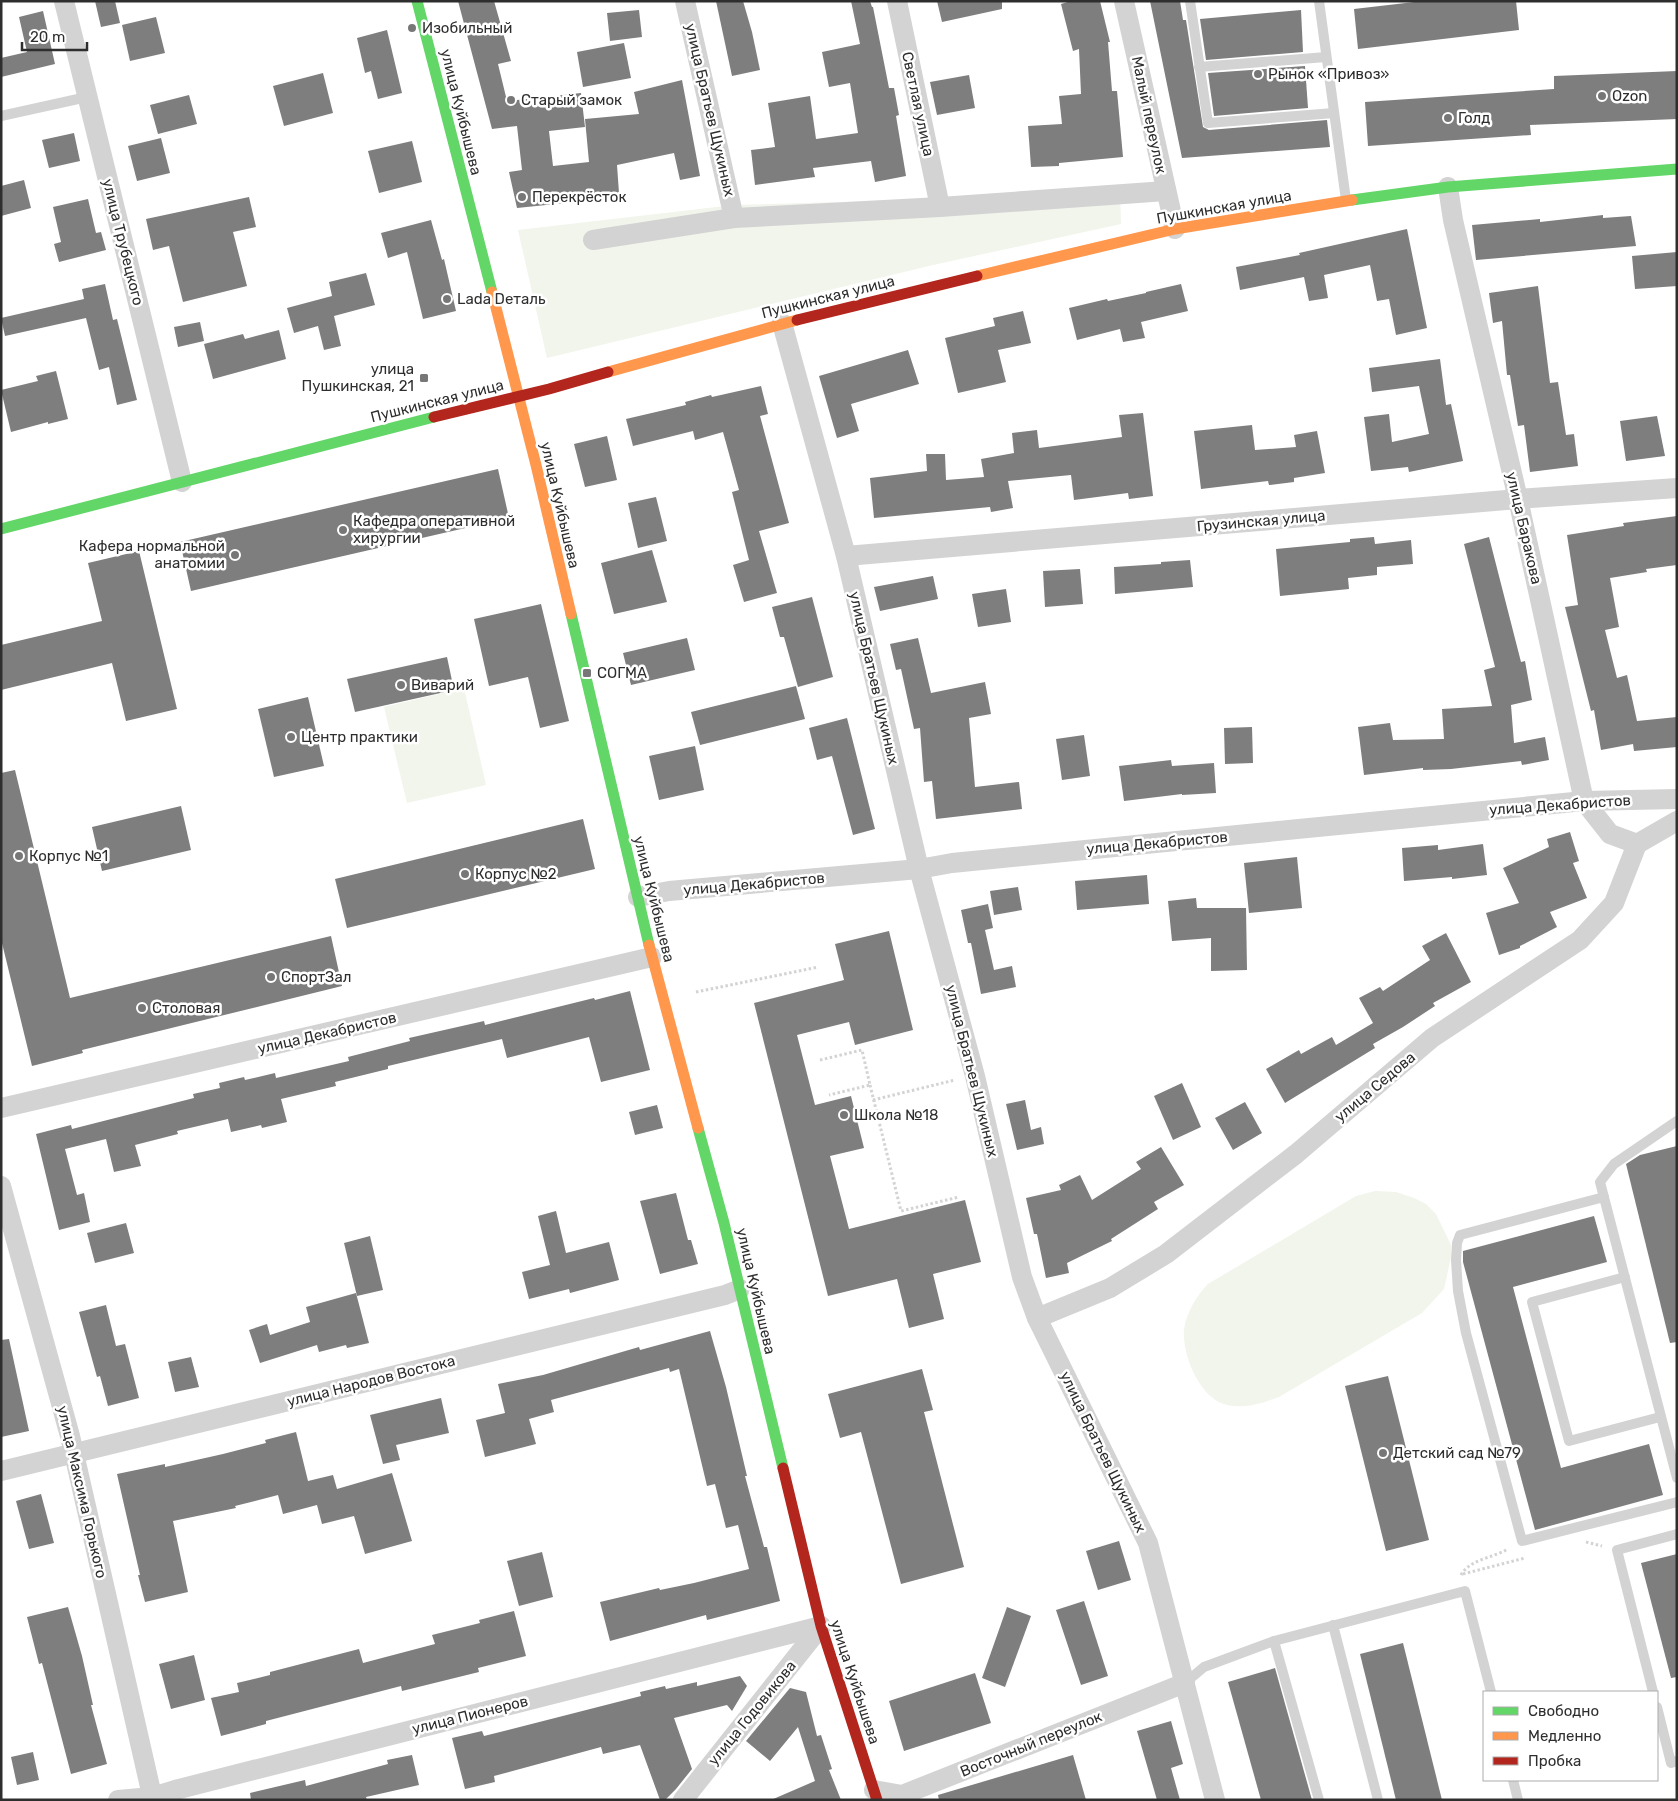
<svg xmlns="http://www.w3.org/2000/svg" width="1678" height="1801" font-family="Rubik,sans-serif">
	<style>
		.green { fill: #f1f5eb }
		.building { fill: #7e7e7e }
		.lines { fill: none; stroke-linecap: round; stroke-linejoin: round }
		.path { stroke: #d3d3d3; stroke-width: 3; stroke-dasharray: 2.5 2.5; stroke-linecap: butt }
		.lane { stroke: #d3d3d3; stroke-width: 10 }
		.street { stroke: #d3d3d3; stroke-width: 20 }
		.fast { stroke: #63d668; stroke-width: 11 }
		.slow { stroke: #ff974d; stroke-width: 11 }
		.jam { stroke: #b3261e; stroke-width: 11 }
		.poi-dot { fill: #777; stroke: #fff; stroke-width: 2 }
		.labels { text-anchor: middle; stroke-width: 5; stroke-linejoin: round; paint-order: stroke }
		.poi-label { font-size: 15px; fill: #2e2e2e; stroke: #fff; text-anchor: start }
		.street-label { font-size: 15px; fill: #2e2e2e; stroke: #fff }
	</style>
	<rect width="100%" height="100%" fill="#fff"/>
	<g class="green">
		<polygon points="1120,194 1121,224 933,265 547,358 518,230 734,205"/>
		<polygon points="464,688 486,785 407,803 384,707"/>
		<path d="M1375,1191L1396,1192L1414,1198L1426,1204L1436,1214L1451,1245V1257L1444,1289L1422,1313L1279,1397C1262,1403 1245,1409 1227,1405C1200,1399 1182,1355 1184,1330C1186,1313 1197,1295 1208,1284L1356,1196Z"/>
	</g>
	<g class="building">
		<polygon points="95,1 115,1 120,23 101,27"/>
		<polygon points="458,1 494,1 511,61 498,64 507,101 581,93 585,127 549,131 553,166 589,162 585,119 639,114 634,92 682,80 700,176 680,180 674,153 617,165 619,193 575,196 575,202 517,208 509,172 522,170 517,126 492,129"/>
		<polygon points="716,1 743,1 752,32 760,70 732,76"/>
		<polygon points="851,1 870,1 872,7 873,7 889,88 894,88 899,115 896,116 906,176 875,182 871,161 813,168 815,177 755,185 751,150 775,147 768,103 810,96 816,139 858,133 850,83 829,87 822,52 860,44"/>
		<polygon points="937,1 1002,1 1002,9 942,22"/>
		<polygon points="1071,1 1100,1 1110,42 1108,42 1112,91 1117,91 1123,157 1059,163 1059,166 1031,167 1028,126 1062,124 1059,96 1081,94 1079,49 1073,51 1061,4"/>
		<polygon points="1150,1 1180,1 1183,20 1186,20 1203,127 1209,130 1327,120 1330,147 1182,158"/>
		<polygon points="1423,1 1516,1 1519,30 1358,49 1354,9"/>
		<polygon points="639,10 642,37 610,41 607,13"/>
		<polygon points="1301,10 1303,52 1206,60 1200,19"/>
		<polygon points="43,11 55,64 1,77 1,58 27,52 19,17"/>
		<polygon points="156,17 165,53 130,61 122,25"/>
		<polygon points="387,30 402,93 378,99 371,71 365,73 357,38"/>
		<polygon points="624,43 631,78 583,87 577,52"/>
		<polygon points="1305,66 1308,108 1214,116 1208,73"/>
		<polygon points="1677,71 1677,119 1530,125 1531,135 1368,146 1365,102 1554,89 1554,76"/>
		<polygon points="323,73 333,113 284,126 273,86"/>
		<polygon points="969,75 975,108 937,115 930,82"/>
		<polygon points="189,95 197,124 158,134 150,105"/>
		<polygon points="74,133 80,161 49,168 42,140"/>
		<polygon points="161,138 170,173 137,181 128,146"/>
		<polygon points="412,141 422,182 379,193 368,151"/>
		<polygon points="24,180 31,208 1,216 1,186"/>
		<polygon points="249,197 256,227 233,232 247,286 183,302 169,246 153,250 146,219"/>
		<polygon points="88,199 96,233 101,232 106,250 59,262 54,244 61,242 53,207"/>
		<polygon points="1603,215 1603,218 1631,216 1636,246 1476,260 1472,225 1540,219 1540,222"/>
		<polygon points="431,220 442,260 444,259 456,311 423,319 407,252 388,258 381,233"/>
		<polygon points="1407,229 1427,328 1396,335 1389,299 1377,301 1370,265 1324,275 1328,298 1309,301 1304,277 1240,290 1236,267 1300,255 1299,253"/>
		<polygon points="1677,252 1677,286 1635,289 1632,256"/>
		<polygon points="366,273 375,305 334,316 341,346 324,350 318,326 294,333 287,308 332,296 329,282"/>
		<polygon points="105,284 113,320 117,319 137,400 117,405 109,367 99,370 86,318 5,336 1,318 84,299 82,289"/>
		<polygon points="1181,284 1188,311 1141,322 1145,338 1123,342 1120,329 1077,340 1069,308 1107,299 1108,301 1146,293 1146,292"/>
		<polygon points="1538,286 1550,383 1558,382 1566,435 1574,434 1578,466 1530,472 1524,425 1518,426 1510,375 1507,375 1502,321 1493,323 1489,293"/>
		<polygon points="1023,311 1031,343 998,350 1006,382 958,393 945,338 995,326 993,318"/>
		<polygon points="200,322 204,341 178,347 174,327"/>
		<polygon points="279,330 286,359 213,379 204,344 243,334 245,339"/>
		<polygon points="908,350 919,384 851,404 859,431 837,438 819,376"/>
		<polygon points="1440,359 1446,405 1451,404 1463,461 1409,472 1408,467 1371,471 1364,417 1389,414 1392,442 1429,434 1419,386 1372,392 1369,368"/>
		<polygon points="56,371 68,419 48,424 48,422 11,432 1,390 38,381 36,376"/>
		<polygon points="761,386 768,414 760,416 789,523 759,531 777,593 744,602 733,565 749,560 732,492 739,490 723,432 695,440 693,431 633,446 626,419 686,405 685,402 711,395 712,397"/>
		<polygon points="1143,413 1153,496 1129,499 1128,493 1074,500 1071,475 1008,481 1013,508 991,512 990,507 874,518 870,478 927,471 926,454 945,454 946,480 984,477 981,459 1014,453 1012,433 1037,430 1039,448 1122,437 1119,415"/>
		<polygon points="1657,416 1665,456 1626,461 1620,421"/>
		<polygon points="1252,425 1255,450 1296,447 1294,435 1317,431 1325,473 1294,478 1294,482 1269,485 1268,481 1201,489 1194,431"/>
		<polygon points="607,436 617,480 585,487 574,444"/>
		<polygon points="498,469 509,518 191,591 180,542"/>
		<polygon points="656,497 667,541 638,548 628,503"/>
		<polygon points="1677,516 1677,565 1646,569 1647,572 1610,578 1619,627 1605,630 1617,678 1627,675 1637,721 1677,717 1677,747 1634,751 1633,744 1601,750 1594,710 1591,711 1565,607 1578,605 1567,535 1624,526 1623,523"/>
		<polygon points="1374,537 1375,544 1411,540 1413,564 1377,567 1377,575 1348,578 1349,589 1280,596 1276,549 1350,542 1350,539"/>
		<polygon points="1489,537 1521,662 1525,661 1532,700 1511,705 1514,743 1545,737 1549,760 1522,765 1521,761 1451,769 1423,770 1423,768 1364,775 1358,727 1390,723 1393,740 1444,739 1442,709 1492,706 1484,670 1495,667 1464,544"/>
		<polygon points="652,550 667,602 614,614 601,563"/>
		<polygon points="139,551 177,709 126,721 112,663 1,690 1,645 102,621 88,563"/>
		<polygon points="1190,560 1193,587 1115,594 1114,567 1161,564 1161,562"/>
		<polygon points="1080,569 1083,604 1045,607 1043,571"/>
		<polygon points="933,576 938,599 880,611 874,587"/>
		<polygon points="1006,589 1011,622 978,627 972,594"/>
		<polygon points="812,597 833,677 798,687 784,637 780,637 772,607"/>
		<polygon points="541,604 569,721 540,728 528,677 489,686 474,619"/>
		<polygon points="687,638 695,670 631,685 623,653"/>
		<polygon points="918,638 931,693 985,682 991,714 969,718 975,787 1019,782 1022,809 936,819 932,781 924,782 920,728 914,729 901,669 896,670 890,644"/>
		<polygon points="447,657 454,690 355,712 347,679"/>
		<polygon points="796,686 805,719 700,745 691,712"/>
		<polygon points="308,697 324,766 274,777 258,709"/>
		<polygon points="847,718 875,829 853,835 832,756 817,760 809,728"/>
		<polygon points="1252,727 1253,763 1225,764 1224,728"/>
		<polygon points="1084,735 1090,776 1062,780 1056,739"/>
		<polygon points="695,746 704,790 659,800 649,756"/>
		<polygon points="1171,760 1172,766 1214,763 1216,793 1182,795 1182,794 1124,801 1119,766"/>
		<polygon points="15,770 70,998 331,936 342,986 82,1050 83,1053 32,1066 1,939 1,773"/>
		<polygon points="181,806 191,850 102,871 92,827"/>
		<polygon points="583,819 595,869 347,928 335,879"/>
		<polygon points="1570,832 1579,861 1573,863 1587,898 1550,912 1557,927 1520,946 1520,948 1499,955 1486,913 1519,903 1503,868 1549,847 1547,839"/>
		<polygon points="1483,844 1487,875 1452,879 1452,877 1404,881 1402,848 1438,845 1438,850"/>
		<polygon points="1297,857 1302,908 1249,913 1244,863"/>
		<polygon points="1147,875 1149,904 1077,910 1075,881"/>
		<polygon points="1018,887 1022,910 994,915 990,891"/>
		<polygon points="1196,898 1197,908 1246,908 1247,970 1211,971 1211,938 1172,941 1168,901"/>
		<polygon points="988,904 993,928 985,930 994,970 1012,966 1016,987 981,994 971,943 968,943 961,910"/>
		<polygon points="889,931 913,1030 855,1045 849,1022 797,1035 815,1105 851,1096 864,1148 830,1156 849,1229 965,1200 981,1262 933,1274 944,1319 909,1328 897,1279 828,1296 754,1003 844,980 835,944"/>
		<polygon points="1446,933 1471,982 1433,1003 1435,1006 1403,1027 1373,1044 1375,1048 1285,1103 1266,1069 1299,1050 1301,1054 1332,1037 1336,1045 1373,1023 1359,998 1380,987 1383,991 1430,960 1422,946"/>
		<polygon points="630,991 650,1070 601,1082 589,1037 507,1058 502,1039 388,1066 388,1069 335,1082 336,1086 281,1099 287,1122 262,1128 261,1125 231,1132 228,1119 177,1131 178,1134 135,1145 141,1166 114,1172 106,1139 65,1149 77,1195 84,1193 90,1222 59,1230 36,1134 71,1125 72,1129 194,1098 193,1094 220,1088 219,1083 244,1077 245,1080 275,1073 276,1078 349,1061 348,1057 410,1041 409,1038 484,1021 485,1025 594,998 595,1000"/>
		<polygon points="1182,1083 1201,1127 1173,1140 1154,1096"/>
		<polygon points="1025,1100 1031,1130 1041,1127 1044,1144 1017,1150 1006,1104"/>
		<polygon points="1245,1102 1262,1133 1233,1150 1215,1118"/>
		<polygon points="657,1105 663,1128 635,1135 629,1112"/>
		<polygon points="1677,1146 1677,1342 1670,1343 1626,1164 1640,1155"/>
		<polygon points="1161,1147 1184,1185 1154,1202 1158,1209 1111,1239 1112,1241 1067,1263 1069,1273 1046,1278 1037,1234 1034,1234 1026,1198 1061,1190 1059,1185 1080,1175 1092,1200 1141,1169 1136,1162"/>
		<polygon points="676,1193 688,1240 691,1240 698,1264 660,1274 640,1201"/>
		<polygon points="556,1211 566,1253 609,1242 619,1280 570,1293 569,1289 529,1299 522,1272 550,1265 538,1216"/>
		<polygon points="1594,1216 1607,1262 1513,1287 1561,1468 1649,1444 1663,1495 1535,1530 1463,1262 1463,1251"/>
		<polygon points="126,1223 134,1253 95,1263 87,1233"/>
		<polygon points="370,1236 383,1290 357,1296 344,1243"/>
		<polygon points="356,1293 369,1343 347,1348 346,1345 319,1352 317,1345 260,1363 249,1330 267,1324 270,1335 310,1322 306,1307"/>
		<polygon points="106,1305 116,1346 125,1344 139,1398 108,1406 100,1376 97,1377 79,1312"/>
		<polygon points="710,1331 726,1387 747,1476 745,1476 764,1547 767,1547 780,1601 707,1620 706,1615 610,1641 600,1602 659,1588 660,1590 694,1583 749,1569 738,1525 726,1528 715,1484 707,1486 679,1369 670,1372 669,1368 551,1400 554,1412 529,1419 536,1444 485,1457 476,1420 505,1413 498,1384 543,1375 639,1347 640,1350"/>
		<polygon points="9,1339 29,1431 1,1437 1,1340"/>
		<polygon points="191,1357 199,1387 175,1392 168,1362"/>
		<polygon points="922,1369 933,1410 924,1412 964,1567 901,1584 861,1432 840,1438 828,1394"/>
		<polygon points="1388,1376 1429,1540 1386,1551 1345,1386"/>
		<polygon points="441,1398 449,1433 396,1445 400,1460 383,1464 370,1415"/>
		<polygon points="296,1432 308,1481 333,1475 337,1489 392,1473 412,1541 365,1554 354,1516 322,1524 317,1505 283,1514 278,1495 235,1506 236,1508 173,1521 188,1592 145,1602 138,1575 140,1575 117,1474 165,1464 165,1467 223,1454 266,1443 265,1440"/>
		<polygon points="41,1494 54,1543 29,1549 16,1501"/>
		<polygon points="1119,1541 1131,1580 1098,1590 1086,1551"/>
		<polygon points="542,1552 553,1597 519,1606 507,1561"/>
		<polygon points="1677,1554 1677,1677 1671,1678 1641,1563"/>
		<polygon points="1084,1601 1108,1676 1081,1685 1056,1610"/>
		<polygon points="68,1607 82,1656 93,1705 91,1705 107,1764 71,1774 42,1663 39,1664 27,1617"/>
		<polygon points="1007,1607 1031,1616 1005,1687 982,1678"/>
		<polygon points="514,1611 526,1656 478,1668 479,1672 402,1691 401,1686 266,1721 266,1724 221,1736 211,1698 239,1692 237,1683 270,1675 270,1672 359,1649 363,1663 435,1644 432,1635 480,1623 479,1620"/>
		<polygon points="1403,1643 1442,1800 1396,1800 1360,1654"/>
		<polygon points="194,1655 205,1700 171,1709 159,1664"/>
		<polygon points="1275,1668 1312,1800 1261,1800 1228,1682"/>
		<polygon points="975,1673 991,1723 904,1751 889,1701"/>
		<polygon points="740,1676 747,1686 732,1711 727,1705 674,1718 692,1769 676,1789 665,1800 660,1800 640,1745 603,1754 601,1747 494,1776 495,1782 465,1789 452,1738 482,1731 484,1736 641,1696 640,1692 665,1686 666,1689 697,1682 697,1686"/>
		<polygon points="790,1688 806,1692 817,1736 821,1735 832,1769 829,1770 841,1800 771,1800 815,1781 798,1727 770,1761 746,1741"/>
		<polygon points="1171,1721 1183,1764 1171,1768 1180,1800 1157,1800 1137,1731"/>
		<polygon points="33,1752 39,1780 17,1785 11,1757"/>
		<polygon points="412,1755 419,1785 366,1797 367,1800 251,1800 250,1793 305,1780 306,1786 388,1764 387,1760"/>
		<polygon points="1073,1755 1086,1800 939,1800 938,1795"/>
	</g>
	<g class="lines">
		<g class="path">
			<polyline points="696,992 818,967"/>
			<polyline points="820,1060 862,1050 870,1085 829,1095"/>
			<polyline points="870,1085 901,1211 959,1197"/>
			<polyline points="873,1100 955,1080"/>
			<polyline points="1586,1542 1602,1546"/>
			<polyline points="1463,1574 1525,1558"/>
			<path d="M1461,1575C1470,1559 1493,1558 1508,1549"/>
		</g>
		<g class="lane">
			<polyline points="1190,1 1208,123 1334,113"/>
			<polyline points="1319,1 1346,200"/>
			<polyline points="1199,67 1326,57"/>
			<polyline points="1,116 87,97"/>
			<polyline points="1677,1121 1614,1164 1600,1182 1677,1478"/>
			<polyline points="1604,1197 1460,1235 1457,1243 1456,1260 1458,1291 1466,1333 1522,1541 1677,1502"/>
			<polyline points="1625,1277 1532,1302 1569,1441 1660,1417"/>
			<polyline points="1333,1625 1378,1800"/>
			<polyline points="1274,1641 1319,1800"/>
			<polyline points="1185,1683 1204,1667 1274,1641 1465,1591 1491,1692"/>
			<polyline points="1653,1692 1617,1550 1677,1534"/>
			<polyline points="1657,1707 1671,1763 1677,1761"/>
			<polyline points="1513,1780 1518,1800"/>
		</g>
		<g class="street">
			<polyline points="64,1 182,482"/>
			<polyline points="685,1 734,218"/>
			<polyline points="897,1 940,207"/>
			<polyline points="1124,1 1175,229"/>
			<polyline points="1448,187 1453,220 1518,499 1584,801 1610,834 1637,844"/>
			<polyline points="593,240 734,218 940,207 1166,191"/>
			<polyline points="782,323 846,556 919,869 975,1076 1022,1277 1037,1318 1148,1543 1215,1800"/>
			<polyline points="846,556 1518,499 1677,488"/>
			<polyline points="638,897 669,891 919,869 952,863 1584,801 1677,799"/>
			<polyline points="1,1108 652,957"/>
			<polyline points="1,1186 70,1436 153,1800"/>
			<polyline points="1037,1318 1110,1288 1166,1254 1296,1154 1432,1038 1580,940 1614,903 1637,844 1677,821"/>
			<polyline points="1,1471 725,1295 740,1289"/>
			<polyline points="874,1790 902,1795 1185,1683"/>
			<polyline points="118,1800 152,1797 175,1790 821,1626"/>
			<polyline points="683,1800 821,1626"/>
		</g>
		<g class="fast">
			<polyline points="417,1 492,292"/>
			<polyline points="1352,200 1448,187 1677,169"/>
			<polyline points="1,529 434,417"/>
			<polyline points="571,614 649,945"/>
			<polyline points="698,1128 724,1223 783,1468"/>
		</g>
		<g class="slow">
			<polyline points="977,276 1175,229 1352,200"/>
			<polyline points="492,292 536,465 571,614"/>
			<polyline points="608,372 797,320"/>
			<polyline points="649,945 698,1128"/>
		</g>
		<g class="jam">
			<polyline points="797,320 977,276"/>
			<polyline points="434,417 549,389 608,372"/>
			<polyline points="783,1468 821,1626 877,1800"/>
		</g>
	</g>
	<g class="poi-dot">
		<circle cx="412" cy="28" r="5"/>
		<circle cx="1258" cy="74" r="5"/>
		<circle cx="1602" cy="96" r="5"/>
		<circle cx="511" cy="100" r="5"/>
		<circle cx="1448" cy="118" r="5"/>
		<circle cx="522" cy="197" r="5"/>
		<circle cx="447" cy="299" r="5"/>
		<rect x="419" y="373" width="10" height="10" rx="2.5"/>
		<circle cx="343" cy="530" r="5"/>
		<circle cx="235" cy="555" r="5"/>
		<rect x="582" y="668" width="10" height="10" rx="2.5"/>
		<circle cx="401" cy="685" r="5"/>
		<circle cx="291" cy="737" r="5"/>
		<circle cx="19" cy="856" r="5"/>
		<circle cx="465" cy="874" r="5"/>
		<circle cx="271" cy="977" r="5"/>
		<circle cx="142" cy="1008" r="5"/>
		<circle cx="844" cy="1115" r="5"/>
		<circle cx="1383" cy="1453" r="5"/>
	</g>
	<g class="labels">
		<g class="poi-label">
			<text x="422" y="33">Изобильный</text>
			<text x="1268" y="79">Рынок «Привоз»</text>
			<text x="1612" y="101">Ozon</text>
			<text x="521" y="105">Старый замок</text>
			<text x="1458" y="123">Голд</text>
			<text x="532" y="202">Перекрёсток</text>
			<text x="457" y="304">Lada Dеталь</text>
			<text x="414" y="374" text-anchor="end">улица<tspan x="414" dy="17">Пушкинская, 21</tspan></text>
			<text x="353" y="526">Кафедра оперативной<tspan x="353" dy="17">хирургии</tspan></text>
			<text x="225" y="551" text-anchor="end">Кафера нормальной<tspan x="225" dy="17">анатомии</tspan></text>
			<text x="597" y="678">СОГМА</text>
			<text x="411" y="690">Виварий</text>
			<text x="301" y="742">Центр практики</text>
			<text x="29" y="861">Корпус №1</text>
			<text x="475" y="879">Корпус №2</text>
			<text x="281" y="982">СпортЗал</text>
			<text x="152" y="1013">Столовая</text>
			<text x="854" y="1120">Школа №18</text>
			<text x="1393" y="1458">Детский сад №79</text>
		</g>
		<g class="street-label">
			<text transform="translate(918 104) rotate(78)" y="5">Светлая улица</text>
			<text transform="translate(710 110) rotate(77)" y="5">улица Братьев Щукиных</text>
			<text transform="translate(461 112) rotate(76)" y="5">улица Куйбышева</text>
			<text transform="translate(1149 115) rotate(78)" y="5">Малый переулок</text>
			<text transform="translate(1224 207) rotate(-10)" y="5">Пушкинская улица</text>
			<text transform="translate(123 242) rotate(76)" y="5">улица Трубецкого</text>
			<text transform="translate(828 297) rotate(-14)" y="5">Пушкинская улица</text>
			<text transform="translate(437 401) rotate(-14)" y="5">Пушкинская улица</text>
			<text transform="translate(560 505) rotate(77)" y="5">улица Куйбышева</text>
			<text transform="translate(1261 521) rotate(-5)" y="5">Грузинская улица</text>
			<text transform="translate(1524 528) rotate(77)" y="5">улица Баракова</text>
			<text transform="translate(874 678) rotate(77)" y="5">улица Братьев Щукиных</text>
			<text transform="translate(1560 805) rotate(-4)" y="5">улица Декабристов</text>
			<text transform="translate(1157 843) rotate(-5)" y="5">улица Декабристов</text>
			<text transform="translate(754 884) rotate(-5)" y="5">улица Декабристов</text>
			<text transform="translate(654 899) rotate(76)" y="5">улица Куйбышева</text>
			<text transform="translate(327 1033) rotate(-13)" y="5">улица Декабристов</text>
			<text transform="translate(972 1071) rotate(76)" y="5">улица Братьев Щукиных</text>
			<text transform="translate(1375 1087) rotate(-40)" y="5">улица Седова</text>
			<text transform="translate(756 1291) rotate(77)" y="5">улица Куйбышева</text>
			<text transform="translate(371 1381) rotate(-14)" y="5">улица Народов Востока</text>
			<text transform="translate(1103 1452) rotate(64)" y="5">улица Братьев Щукиных</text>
			<text transform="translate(82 1492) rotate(77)" y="5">улица Максима Горького</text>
			<text transform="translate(855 1682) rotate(72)" y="5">улица Куйбышева</text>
			<text transform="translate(752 1713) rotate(-51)" y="5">улица Годовикова</text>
			<text transform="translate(470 1715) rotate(-14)" y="5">улица Пионеров</text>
			<text transform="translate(1031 1744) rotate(-22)" y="5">Восточный переулок</text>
		</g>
	</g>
	<rect width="1678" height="1801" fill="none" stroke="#2e2e2e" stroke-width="5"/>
	<rect x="1483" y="1691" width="175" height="90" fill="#ffffff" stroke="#ababab"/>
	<rect x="1493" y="1707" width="25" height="8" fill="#63d668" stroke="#ababab"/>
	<text x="1528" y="1716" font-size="15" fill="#2e2e2e">Свободно</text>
	<rect x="1493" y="1732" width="25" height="8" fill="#ff974d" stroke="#ababab"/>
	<text x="1528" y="1741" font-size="15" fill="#2e2e2e">Медленно</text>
	<rect x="1493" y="1757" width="25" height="8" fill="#b3261e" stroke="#ababab"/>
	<text x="1528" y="1766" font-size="15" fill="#2e2e2e">Пробка</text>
	<path d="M22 42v8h65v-8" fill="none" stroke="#2e2e2e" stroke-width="2.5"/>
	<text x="30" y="42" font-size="15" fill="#2e2e2e" stroke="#ffffff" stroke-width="4" paint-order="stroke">20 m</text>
</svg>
